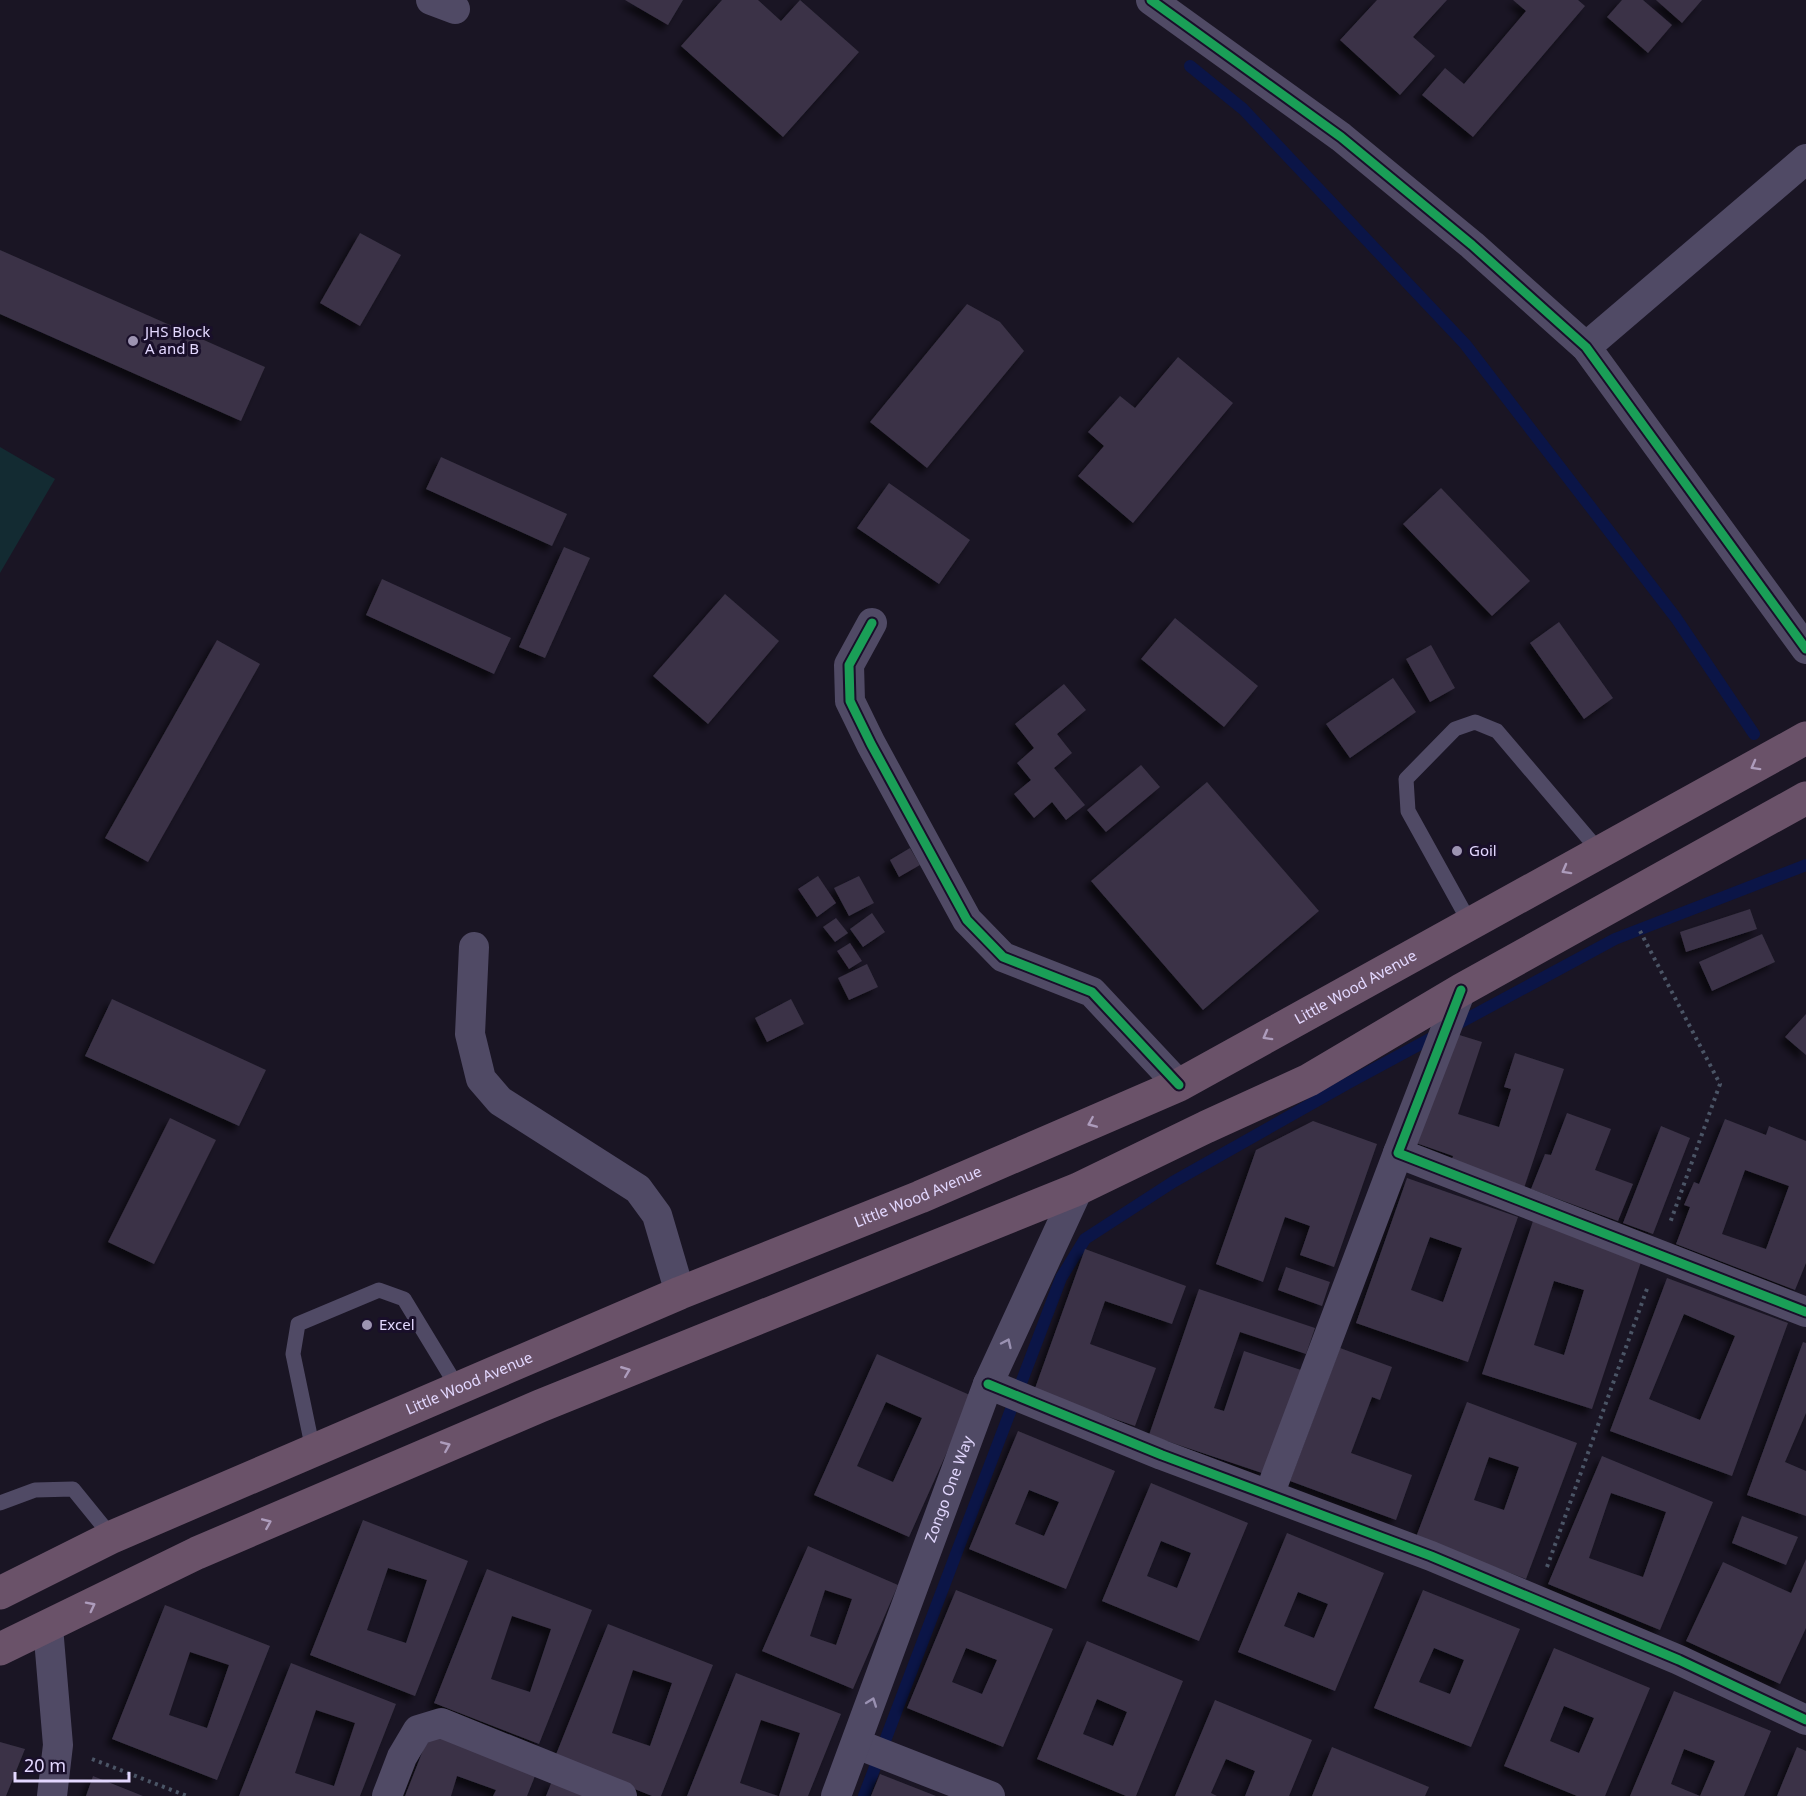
<svg xmlns="http://www.w3.org/2000/svg" width="1806" height="1796" font-family="'Noto Sans',sans-serif">
	<style>
		.green { fill: #132b32 }
		.lines { fill: none; stroke-linecap: round; stroke-linejoin: round }
		.stream { stroke: #0b1547; stroke-width: 12 }
		.building { fill: #3a3346; fill-rule: evenodd; filter: url(#shadow) }
		.path { stroke: #4b5566; stroke-width: 4; stroke-dasharray: 3 4.5; stroke-linecap: butt }
		.lane { stroke: #504a65; stroke-width: 15 }
		.street { stroke: #504a65; stroke-width: 30 }
		.highway { stroke: #6a5269; stroke-width: 33 }
		.cycleway-casing { stroke: #190f2a; stroke-width: 13 }
		.cycleway { stroke: #1a9f57; stroke-width: 9 }
		.oneway { stroke: #ad9cbc }
		.oneway2 { stroke: #9a91b2 }
		.poi-dot { fill: #9d94b2; stroke: #190f2a; stroke-width: 2 }
		.labels { text-anchor: middle; stroke-width: 6; stroke-linejoin: round; paint-order: stroke }
		.poi-label { font-size: 15px; fill: #e3d8ff; stroke: #190f2a; text-anchor: start }
		.street-label { font-size: 15px; fill: #e3d8ff; stroke: #190f2a }
	</style>
	<defs>
		<filter id="shadow"><feDropShadow dx="-5.5" dy="5.5" stdDeviation="3" flood-color="#0009"/></filter>
	</defs>
	<rect width="100%" height="100%" fill="#1a1524"/>
	<polygon class="green" points="0,447 55,479 0,573"/>
	<g class="lines">
		<g class="stream">
			<polyline points="1190,66 1243,109 1465,344 1676,618 1754,734"/>
			<polyline points="864,1796 1061,1278 1085,1239 1173,1182 1350,1082 1615,939 1806,865"/>
		</g>
	</g>
	<g class="building">
		<polygon points="625,0 683,0 668,25"/>
		<polygon points="722,0 758,0 781,21 800,0 859,52 783,137 681,46"/>
		<polygon points="1377,0 1447,0 1413,37 1435,56 1400,95 1340,40"/>
		<polygon points="1513,0 1578,0 1585,6 1473,137 1422,95 1445,68 1464,84 1526,11"/>
		<polygon points="1622,0 1643,0 1672,25 1648,53 1607,17"/>
		<polygon points="1656,0 1702,0 1682,23"/>
		<polygon points="360,233 401,255 360,326 320,303"/>
		<polygon points="0,250 265,367 241,421 0,314"/>
		<polygon points="967,304 1000,322 1024,351 927,468 870,422"/>
		<polygon points="1178,357 1233,403 1133,523 1078,476 1104,446 1088,432 1120,396 1135,408"/>
		<polygon points="441,457 567,514 552,546 426,489"/>
		<polygon points="889,483 970,540 939,584 857,528"/>
		<polygon points="1441,488 1530,581 1492,616 1403,524"/>
		<polygon points="564,547 590,558 545,658 519,647"/>
		<polygon points="382,579 511,638 494,674 366,615"/>
		<polygon points="725,594 779,641 708,724 653,676"/>
		<polygon points="1175,618 1258,686 1224,727 1141,659"/>
		<polygon points="1559,622 1613,698 1584,719 1530,643"/>
		<polygon points="217,640 260,664 148,862 105,838"/>
		<polygon points="1431,645 1455,688 1430,702 1406,659"/>
		<polygon points="1393,678 1416,712 1350,758 1326,724"/>
		<polygon points="1064,684 1086,710 1057,734 1072,753 1054,768 1085,805 1066,820 1052,802 1034,818 1014,794 1031,780 1017,763 1034,748 1015,724"/>
		<polygon points="1141,765 1160,787 1106,832 1087,810"/>
		<polygon points="1207,782 1319,911 1203,1010 1091,881"/>
		<polygon points="910,848 920,865 899,877 890,860"/>
		<polygon points="818,876 836,903 817,917 798,889"/>
		<polygon points="859,876 874,903 849,916 834,888"/>
		<polygon points="1750,909 1757,929 1686,952 1680,932"/>
		<polygon points="872,913 885,932 863,947 850,929"/>
		<polygon points="836,918 848,933 835,942 823,927"/>
		<polygon points="1762,934 1775,962 1712,991 1699,962"/>
		<polygon points="850,943 862,961 849,969 837,951"/>
		<polygon points="867,964 878,987 849,1000 838,978"/>
		<polygon points="112,999 266,1070 239,1126 85,1056"/>
		<polygon points="791,999 804,1024 767,1042 755,1018"/>
		<polygon points="1806,1014 1806,1055 1785,1037"/>
		<polygon points="1453,1033 1482,1042 1458,1114 1499,1127 1511,1089 1504,1087 1515,1053 1564,1069 1523,1191 1450,1166 1453,1156 1416,1143"/>
		<polygon points="1567,1113 1611,1129 1595,1170 1633,1184 1618,1221 1531,1189 1545,1154 1551,1155"/>
		<polygon points="170,1118 216,1140 154,1264 108,1242"/>
		<path d="M1725,1119L1766,1135L1769,1126L1806,1141V1263L1795,1290L1676,1244L1690,1207L1684,1205L1694,1182L1699,1184ZM1745,1170L1789,1186L1766,1249L1722,1234Z"/>
		<polygon points="1313,1121 1377,1144 1334,1267 1300,1255 1310,1226 1285,1217 1263,1282 1216,1264 1256,1150"/>
		<polygon points="1661,1126 1690,1138 1653,1234 1623,1223"/>
		<path d="M1407,1178L1518,1217L1468,1362L1356,1323ZM1430,1237L1462,1248L1443,1302L1411,1290Z"/>
		<path d="M1533,1221L1643,1256L1592,1409L1482,1374ZM1554,1281L1584,1290L1564,1355L1534,1345Z"/>
		<polygon points="1085,1249 1186,1286 1172,1324 1105,1301 1090,1344 1156,1368 1135,1426 1034,1391"/>
		<polygon points="1286,1267 1330,1282 1322,1306 1278,1290"/>
		<path d="M1667,1278L1788,1323L1732,1476L1610,1431ZM1684,1314L1735,1336L1700,1420L1649,1399Z"/>
		<polygon points="1199,1289 1315,1328 1306,1354 1240,1332 1214,1408 1224,1411 1244,1351 1301,1370 1265,1474 1149,1435"/>
		<polygon points="1803,1342 1806,1343 1806,1413 1785,1462 1806,1471 1806,1516 1747,1495"/>
		<polygon points="1340,1348 1392,1367 1380,1400 1372,1397 1351,1453 1412,1475 1396,1520 1290,1481"/>
		<path d="M877,1354L972,1396L909,1537L814,1495ZM886,1402L922,1418L893,1482L857,1466Z"/>
		<path d="M1467,1402L1577,1443L1526,1579L1416,1537ZM1489,1457L1519,1467L1504,1510L1474,1500Z"/>
		<path d="M1018,1431L1115,1471L1066,1589L969,1549ZM1029,1490L1059,1502L1044,1536L1015,1524Z"/>
		<path d="M1602,1456L1713,1502L1660,1630L1548,1584ZM1611,1493L1666,1512L1643,1577L1589,1558Z"/>
		<path d="M1151,1483L1248,1523L1199,1641L1102,1601ZM1161,1541L1191,1553L1177,1588L1147,1576Z"/>
		<polygon points="1742,1516 1798,1537 1786,1565 1732,1543"/>
		<path d="M363,1520L468,1561L415,1696L310,1655ZM388,1568L427,1580L406,1643L367,1630Z"/>
		<path d="M1287,1533L1384,1573L1335,1691L1238,1652ZM1298,1592L1328,1604L1314,1638L1284,1626Z"/>
		<path d="M808,1546L898,1585L853,1689L762,1651ZM825,1590L852,1599L836,1645L810,1636Z"/>
		<polygon points="1806,1559 1806,1628 1780,1684 1686,1641 1723,1562 1791,1593"/>
		<path d="M487,1569L592,1610L539,1744L434,1703ZM512,1616L551,1629L530,1692L491,1679Z"/>
		<path d="M956,1590L1053,1629L1003,1747L907,1708ZM966,1648L997,1660L982,1694L952,1682Z"/>
		<path d="M1423,1590L1520,1629L1471,1747L1374,1708ZM1434,1648L1464,1660L1450,1694L1419,1682Z"/>
		<path d="M165,1605L270,1646L217,1780L112,1739ZM190,1652L229,1665L207,1728L169,1715Z"/>
		<path d="M608,1624L713,1665L661,1796H652L555,1757ZM633,1670L672,1683L650,1746L612,1733Z"/>
		<path d="M1087,1641L1183,1681L1136,1796H1126L1037,1759ZM1097,1699L1127,1712L1113,1746L1083,1734Z"/>
		<path d="M1554,1648L1650,1688L1605,1796H1577L1504,1766ZM1564,1706L1594,1718L1579,1753L1550,1741Z"/>
		<path d="M291,1663L396,1704L360,1796H239ZM316,1710L355,1723L334,1786L295,1773Z"/>
		<polygon points="736,1673 841,1714 808,1796 779,1796 800,1733 761,1720 740,1783 778,1796 687,1796"/>
		<path d="M1674,1691L1771,1731L1744,1796H1630ZM1684,1749L1715,1761L1700,1796L1671,1784Z"/>
		<polygon points="1215,1700 1312,1740 1289,1796 1245,1796 1255,1771 1226,1759 1211,1793 1217,1796 1175,1796"/>
		<polygon points="431,1730 537,1771 527,1796 493,1796 496,1790 457,1776 451,1796 405,1796"/>
		<polygon points="0,1742 25,1749 6,1796 0,1796"/>
		<polygon points="1332,1747 1429,1787 1425,1796 1312,1796"/>
		<polygon points="1797,1747 1806,1751 1806,1796 1777,1796"/>
		<polygon points="880,1774 936,1796 871,1796"/>
		<polygon points="93,1776 143,1796 86,1796"/>
		<polygon points="552,1781 591,1796 546,1796"/>
	</g>
	<g class="lines">
		<g class="path">
			<polyline points="1640,931 1720,1084 1670,1223"/>
			<polyline points="1547,1567 1648,1286"/>
			<polyline points="92,1759 187,1796"/>
		</g>
		<g class="lane">
			<polyline points="1470,923 1408,811 1406,779 1455,729 1475,722 1497,731 1600,852"/>
			<polyline points="313,1450 293,1354 298,1324 379,1290 404,1299 458,1388"/>
			<polyline points="0,1503 35,1490 73,1489 112,1537"/>
		</g>
		<g class="street">
			<polyline points="431,0 455,9"/>
			<polyline points="1151,0 1341,137 1472,245 1586,347 1806,649"/>
			<polyline points="1586,347 1806,159"/>
			<polyline points="872,623 849,665 850,701 871,744 967,920 1003,957 1092,992 1179,1085"/>
			<polyline points="474,947 470,1034 481,1079 500,1101 638,1189 657,1215 680,1293"/>
			<polyline points="1461,990 1398,1153 1806,1312"/>
			<polyline points="988,1384 1162,1455 1431,1556 1679,1660 1806,1720"/>
			<polyline points="1269,1495 1398,1153"/>
			<polyline points="48,1627 58,1745 52,1796"/>
			<polyline points="857,1744 990,1796"/>
			<polyline points="387,1796 402,1757 418,1730 441,1723 622,1796"/>
			<path id="s1" d="M836,1796L988,1384L1078,1189"/>
		</g>
		<g class="highway">
			<path id="s2" d="M0,1593L112,1537L680,1293L920,1197L1179,1085L1806,738"/>
			<polyline points="0,1649 197,1553 540,1406 1078,1189 1206,1127 1309,1080 1461,990 1806,798"/>
		</g>
		<defs>
			<g id="cycleway">
				<polyline points="1151,0 1341,137 1472,245 1586,347 1806,649"/>
				<polyline points="872,623 849,665 850,701 871,744 967,920 1003,957 1092,992 1179,1085"/>
				<polyline points="1461,990 1398,1153 1806,1312"/>
				<polyline points="988,1384 1162,1455 1431,1556 1679,1660 1806,1720"/>
			</g>
		</defs>
		<use href="#cycleway" class="cycleway-casing"/>
		<use href="#cycleway" class="cycleway"/>
	</g>
	<defs><path id="oneway-chevron" d="M-2-3.5L2.5 0L-2 3.5" fill="none" stroke-width="1.6" stroke-linecap="round" stroke-linejoin="round" transform="scale(1.5)"/></defs>
	<g class="oneway">
		<use href="#oneway-chevron" transform="translate(1755 766) rotate(151)"/>
		<use href="#oneway-chevron" transform="translate(1566 870) rotate(151)"/>
		<use href="#oneway-chevron" transform="translate(1267 1036) rotate(151)"/>
		<use href="#oneway-chevron" transform="translate(1092 1123) rotate(157)"/>
		<use href="#oneway-chevron" transform="translate(626 1371) rotate(-22)"/>
		<use href="#oneway-chevron" transform="translate(446 1446) rotate(-23)"/>
		<use href="#oneway-chevron" transform="translate(267 1523) rotate(-23)"/>
		<use href="#oneway-chevron" transform="translate(91 1606) rotate(-27)"/>
	</g>
	<g class="oneway2">
		<use href="#oneway-chevron" transform="translate(1007 1343) rotate(-65)"/>
		<use href="#oneway-chevron" transform="translate(872 1702) rotate(-70)"/>
	</g>
	<g class="poi-dot">
		<circle cx="133" cy="341" r="6"/>
		<circle cx="1457" cy="851" r="6"/>
		<circle cx="367" cy="1325" r="6"/>
	</g>
	<g class="labels">
		<g class="poi-label">
			<text x="145" y="337">JHS Block<tspan x="145" dy="17">A and B</tspan></text>
			<text x="1469" y="856">Goil</text>
			<text x="379" y="1330">Excel</text>
		</g>
		<g class="street-label">
			<text dy="5" stroke="none"><textPath href="#s2" startOffset="1486">Little Wood Avenue</textPath></text>
			<text dy="5" stroke="none"><textPath href="#s2" startOffset="1000">Little Wood Avenue</textPath></text>
			<text dy="5" stroke="none"><textPath href="#s2" startOffset="514">Little Wood Avenue</textPath></text>
			<text dy="5" stroke="none"><textPath href="#s1" startOffset="327">Zongo One Way</textPath></text>
		</g>
	</g>
	<path d="M15 1772v9h114v-9" fill="none" stroke="#e3d8ff" stroke-width="3"/>
	<text x="24" y="1772" font-size="18" fill="#e3d8ff" stroke="#190f2a" stroke-width="4.5" paint-order="stroke">20 m</text>
</svg>
